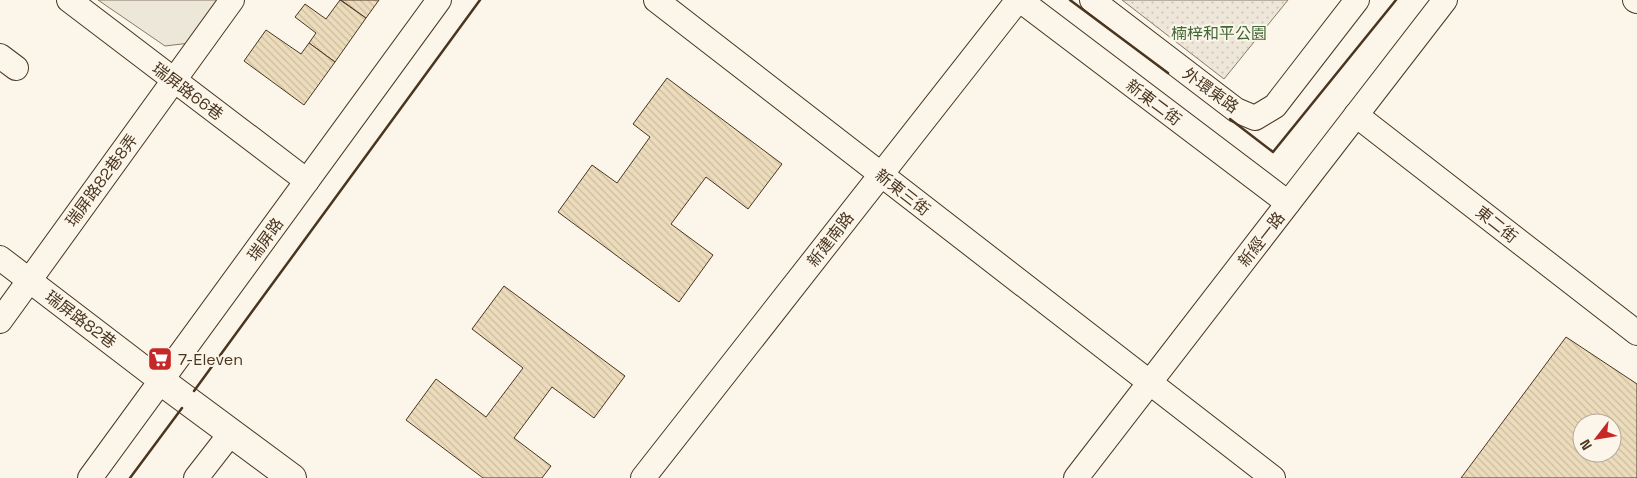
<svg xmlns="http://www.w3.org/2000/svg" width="1637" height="478" font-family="'Space Grotesk','Noto Sans TC',sans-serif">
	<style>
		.park { fill: url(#park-dots); stroke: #887966 }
		.parking { fill: #ede7d9; stroke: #887966 }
		.building { fill: url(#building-back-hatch); stroke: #4a3520; fill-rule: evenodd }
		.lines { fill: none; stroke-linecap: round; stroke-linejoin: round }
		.street-casing { stroke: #4a3520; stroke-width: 26 }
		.secondary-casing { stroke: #4a3520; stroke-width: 30 }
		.street { stroke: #fbf6e9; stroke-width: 24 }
		.secondary { stroke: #fbf6e9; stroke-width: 28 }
		.wall { stroke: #4a3520; stroke-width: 2.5 }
		.labels { text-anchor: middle; stroke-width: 4; stroke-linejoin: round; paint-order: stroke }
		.park-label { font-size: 16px; fill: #436837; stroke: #fbf6e9 }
		.street-label { font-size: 16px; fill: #4a3520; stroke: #fbf6e9 }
		.poi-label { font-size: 16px; fill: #4a3520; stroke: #fbf6e9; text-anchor: start }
	</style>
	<defs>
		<pattern id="park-dots" width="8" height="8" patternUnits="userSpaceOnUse" patternTransform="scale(1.25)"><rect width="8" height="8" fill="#ede6d9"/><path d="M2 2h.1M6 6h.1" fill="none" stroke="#cdc6ba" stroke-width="1.8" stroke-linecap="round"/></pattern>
		<pattern id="building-back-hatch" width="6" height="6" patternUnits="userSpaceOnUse" patternTransform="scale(1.25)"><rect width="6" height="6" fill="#ecdcbc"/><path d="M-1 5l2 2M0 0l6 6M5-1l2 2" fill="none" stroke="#ccbda1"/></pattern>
	</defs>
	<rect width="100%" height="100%" fill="#fbf6e9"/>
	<polygon class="park" points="1122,0 1288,0 1224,79"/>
	<polygon class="parking" points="98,0 220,0 190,43 165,46"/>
	<g class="building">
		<polygon points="340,0 366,18 335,62 309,43 316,33 295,17 305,4 326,19"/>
		<polygon points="341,0 379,0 366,18"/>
		<polygon points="266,30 301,54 309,43 335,62 304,105 244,61"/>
		<polygon points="667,78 782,164 748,209 706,177 671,224 713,255 679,302 558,212 592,165 617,183 650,137 633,124"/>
		<polygon points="504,286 625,376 594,418 552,387 514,438 551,466 542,478 483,478 406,420 436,379 486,417 523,368 472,329"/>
		<path d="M1566,337L1637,384V478H1461ZM1582,423H1612V453H1582Z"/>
	</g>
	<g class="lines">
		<defs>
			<g id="street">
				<polyline points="69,0 307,181"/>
				<polyline points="656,0 1273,478"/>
				<polyline points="1020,0 1288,203"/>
				<polyline points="1092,0 1236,110 1255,118 1275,106 1357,0"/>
				<polyline points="1635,0 1637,1"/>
				<polyline points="0,56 16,68"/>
				<polyline points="1356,115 1637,333"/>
				<polyline points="0,258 161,381"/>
				<polyline points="0,321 232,0"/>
				<polyline points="90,478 439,0"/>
				<polyline points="196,478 231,433"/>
				<polyline points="643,478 1018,0"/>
				<polyline points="1076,478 1445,0"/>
			</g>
			<polyline id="secondary" points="161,381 292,478"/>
		</defs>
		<use href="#street" class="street-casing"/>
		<use href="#secondary" class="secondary-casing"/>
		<use href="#street" class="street"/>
		<use href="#secondary" class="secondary"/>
		<g class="wall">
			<polyline points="1070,0 1168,73"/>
			<polyline points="1230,119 1273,152 1396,0"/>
			<polyline points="194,391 480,0"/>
			<polyline points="130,478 182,408"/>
		</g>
	</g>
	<defs>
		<symbol id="supermarket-square" viewBox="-11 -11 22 22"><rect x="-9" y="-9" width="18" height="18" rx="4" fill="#c62828" stroke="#fbf6e9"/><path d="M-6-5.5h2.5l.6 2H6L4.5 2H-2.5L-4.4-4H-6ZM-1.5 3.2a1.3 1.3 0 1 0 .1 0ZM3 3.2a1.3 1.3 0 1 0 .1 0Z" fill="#fff"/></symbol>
	</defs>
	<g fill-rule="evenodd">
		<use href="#supermarket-square" x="146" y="345" width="28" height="28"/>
	</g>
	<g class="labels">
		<g class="park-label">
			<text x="1219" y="39">楠梓和平公園</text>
		</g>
		<g class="street-label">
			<text transform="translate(1211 90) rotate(36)" y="6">外環東路</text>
			<text transform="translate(188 91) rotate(37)" y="6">瑞屏路66巷</text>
			<text transform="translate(1154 102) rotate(37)" y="6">新東二街</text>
			<text transform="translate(101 180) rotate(-54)" y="6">瑞屏路82巷8弄</text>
			<text transform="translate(903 192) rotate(38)" y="6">新東三街</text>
			<text transform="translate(1497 224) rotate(38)" y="6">東二街</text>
			<text transform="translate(265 239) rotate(-54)" y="6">瑞屏路</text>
			<text transform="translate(830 239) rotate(-52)" y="6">新建南路</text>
			<text transform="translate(1261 239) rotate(-52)" y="6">新經一路</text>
			<text transform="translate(81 319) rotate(37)" y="6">瑞屏路82巷</text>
		</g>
		<g class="poi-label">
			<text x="178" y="365">7-Eleven</text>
		</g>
	</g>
	<g transform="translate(1597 438) rotate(239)"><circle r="24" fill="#fbf6e9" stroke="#b4a999"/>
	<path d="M0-4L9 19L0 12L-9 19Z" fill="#c62828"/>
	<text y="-8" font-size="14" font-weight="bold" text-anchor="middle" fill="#4a3520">N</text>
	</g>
</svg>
